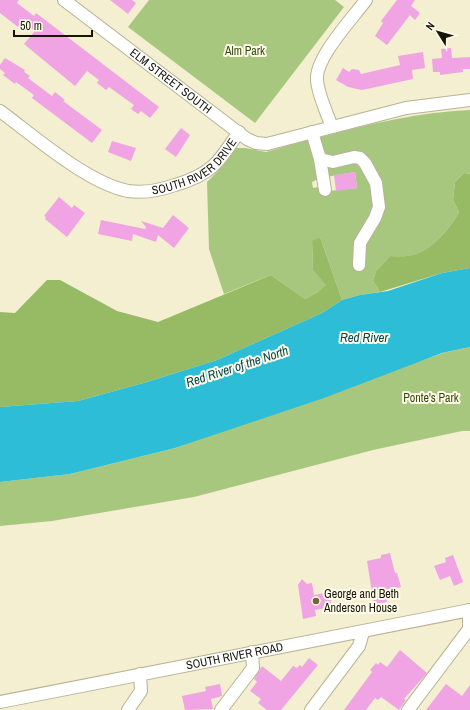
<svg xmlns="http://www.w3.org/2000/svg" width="470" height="710" font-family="'Archivo Narrow',sans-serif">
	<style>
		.green { fill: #a8c77e }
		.forest { fill: #97bb65 }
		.water { fill: #2ebdd7 }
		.building { fill: #f0a4e3 }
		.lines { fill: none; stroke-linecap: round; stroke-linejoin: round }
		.minor-casing { stroke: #b7b396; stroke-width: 14 }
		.minor { stroke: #fff; stroke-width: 12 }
		.poi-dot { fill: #6f6834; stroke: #fefce9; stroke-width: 1.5 }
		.labels { text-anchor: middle; stroke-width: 4; stroke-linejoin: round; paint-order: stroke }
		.park-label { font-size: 12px; fill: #354b0c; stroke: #fefce9 }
		.street-label { font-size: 12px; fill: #17150a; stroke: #fefce9 }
		.poi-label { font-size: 12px; fill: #17150a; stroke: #fefce9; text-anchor: start }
		.water-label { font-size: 13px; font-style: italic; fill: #084651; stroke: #fefce9 }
	</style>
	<rect width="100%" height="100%" fill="#f3efd0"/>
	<g class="green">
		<polygon points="149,0 335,0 344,7 255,123 128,27"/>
		<path d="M470,110V174L464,173L455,182L453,200L459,212C450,229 431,251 412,255C405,257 397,256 390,256L376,271L373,281L380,292L360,295L342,300L320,237L312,242L313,270L327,285L318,292L305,299L271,275L224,294L209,249L207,182L217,172L236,148H245L266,152L307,140L310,142L316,162L318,179L312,182L313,188L319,187L320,192L357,188L355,172L326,177L324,164C338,167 351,157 364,165L370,162C354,148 349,159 333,159C330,159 326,156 323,155L319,141L321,137C369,124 419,112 470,110Z"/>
		<polygon points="470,347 470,431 462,431 373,450 194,497 52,521 0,526 0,482 70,474 175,448 443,353"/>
	</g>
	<g class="forest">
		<path d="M464,173L470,174V268L442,273L380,292L373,281L376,271L390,256C397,256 405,257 412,255C431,251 450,229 459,212L453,200L455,182Z"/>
		<polygon points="320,237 342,300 322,313 217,360 147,382 78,401 0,407 0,312 15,313 47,280 60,280 117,311 158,322 271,275 305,299 318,292 326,285 313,270 312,241"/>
	</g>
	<polygon class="water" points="470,268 470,347 442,353 324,398 175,448 70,474 0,482 0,407 78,401 147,382 217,360 322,313 342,300 360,295 388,291 442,273"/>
	<g class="building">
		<polygon points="0,0 19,0 17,3 34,16 36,13 159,107 150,118 141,111 138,114 131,109 134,105 109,87 106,90 97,83 99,80 87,71 75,86 24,44 35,31 22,21 18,27 0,13"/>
		<polygon points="110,0 132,0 136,3 128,14"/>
		<polygon points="397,0 415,0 411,6 420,13 415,20 410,15 387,45 375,36 383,23 381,21"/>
		<polygon points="451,48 452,58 470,57 470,69 463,69 463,72 440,75 440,72 433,72 432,59 442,58 441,49"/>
		<polygon points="423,52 425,68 412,70 413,79 362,90 348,87 336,80 343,68 349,72 352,69 359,70 361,74 400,65 398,56"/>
		<polygon points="5,58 25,70 24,72 30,76 28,78 52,96 55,92 65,100 63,101 102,130 92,143 32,98 34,95 16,82 15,84 3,75 5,73 0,69 0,65"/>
		<polygon points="181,128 190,135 176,157 165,149"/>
		<polygon points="112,141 136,148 131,161 108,152"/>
		<polygon points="355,172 357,188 336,191 334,175"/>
		<polygon points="59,197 72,208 74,205 85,213 67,237 45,219 46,217 44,216"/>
		<polygon points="173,215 189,228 174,248 158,235 156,242 133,234 132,241 98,234 101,220 145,229 146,227 141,221 163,228"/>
		<polygon points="390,553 395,573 397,573 401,587 385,591 387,602 374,605 367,561 381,558 381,555"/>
		<polygon points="453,555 463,582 454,586 450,576 440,580 434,566 446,562 445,558"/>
		<polygon points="302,579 307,584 312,583 314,595 329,592 332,607 315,610 316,616 303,619 298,585"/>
		<polygon points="400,650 427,673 404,699 406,700 399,710 381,697 378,700 375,698 366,710 344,710 372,672 370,670 376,663 378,665 380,662 387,667"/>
		<polygon points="309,658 318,665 281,710 267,710 258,703 261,699 250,691 257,682 254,679 262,666 281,681 293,666 297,668 300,665 302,667"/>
		<polygon points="220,684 222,696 211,699 213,709 185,710 182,696 206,691 205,687"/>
		<polygon points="446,684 462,696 470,685 470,710 426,710"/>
	</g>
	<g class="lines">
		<defs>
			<g id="minor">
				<path id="s1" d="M64,0L247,139L256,143L267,144L406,108L470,100"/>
				<path id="s2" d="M0,111C34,136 87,183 128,191C143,193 161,190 175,185C189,181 202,176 213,166C223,157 231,143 239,132"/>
				<path d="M332,127C327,113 318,95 317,80C315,58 352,19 366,0"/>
				<polyline points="312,132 320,159 333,162 354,157 360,158 365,163 376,183 379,207 375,218 360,243 359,265"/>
				<polyline points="320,159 325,190"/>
				<path id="s3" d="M0,702L470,610"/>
				<polyline points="128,710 141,691 140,674"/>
				<polyline points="221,710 253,668 252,652"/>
				<polyline points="311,710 359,646 363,632"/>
				<polyline points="408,710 469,629 469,610"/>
			</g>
		</defs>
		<use href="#minor" class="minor-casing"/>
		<use href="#minor" class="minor"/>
	</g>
	<circle class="poi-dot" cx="316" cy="601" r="4"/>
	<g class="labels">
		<g class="park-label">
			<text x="245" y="55">Alm Park</text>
			<text x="431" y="402">Ponte's Park</text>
		</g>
		<g class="street-label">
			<text dy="4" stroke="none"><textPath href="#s1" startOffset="134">ELM STREET SOUTH</textPath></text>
			<text dy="4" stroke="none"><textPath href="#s2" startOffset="226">SOUTH RIVER DRIVE</textPath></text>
			<text dy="4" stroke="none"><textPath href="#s3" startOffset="239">SOUTH RIVER ROAD</textPath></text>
		</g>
		<g class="poi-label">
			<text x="324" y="598">George and Beth<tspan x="324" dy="14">Anderson House</tspan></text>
		</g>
		<g class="water-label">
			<text x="364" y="342">Red River</text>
			<text transform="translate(237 366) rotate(-18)" y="5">Red River of the North</text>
		</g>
	</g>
	<g transform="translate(438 32) rotate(307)" stroke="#fefce9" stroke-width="3" paint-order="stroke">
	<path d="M0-3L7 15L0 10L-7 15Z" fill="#17150a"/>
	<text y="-6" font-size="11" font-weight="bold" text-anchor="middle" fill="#17150a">N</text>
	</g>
	<path d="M14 30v6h78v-6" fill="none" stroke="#17150a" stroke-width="2"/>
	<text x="20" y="30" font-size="12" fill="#17150a" stroke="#fefce9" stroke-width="3" paint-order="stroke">50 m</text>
</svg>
